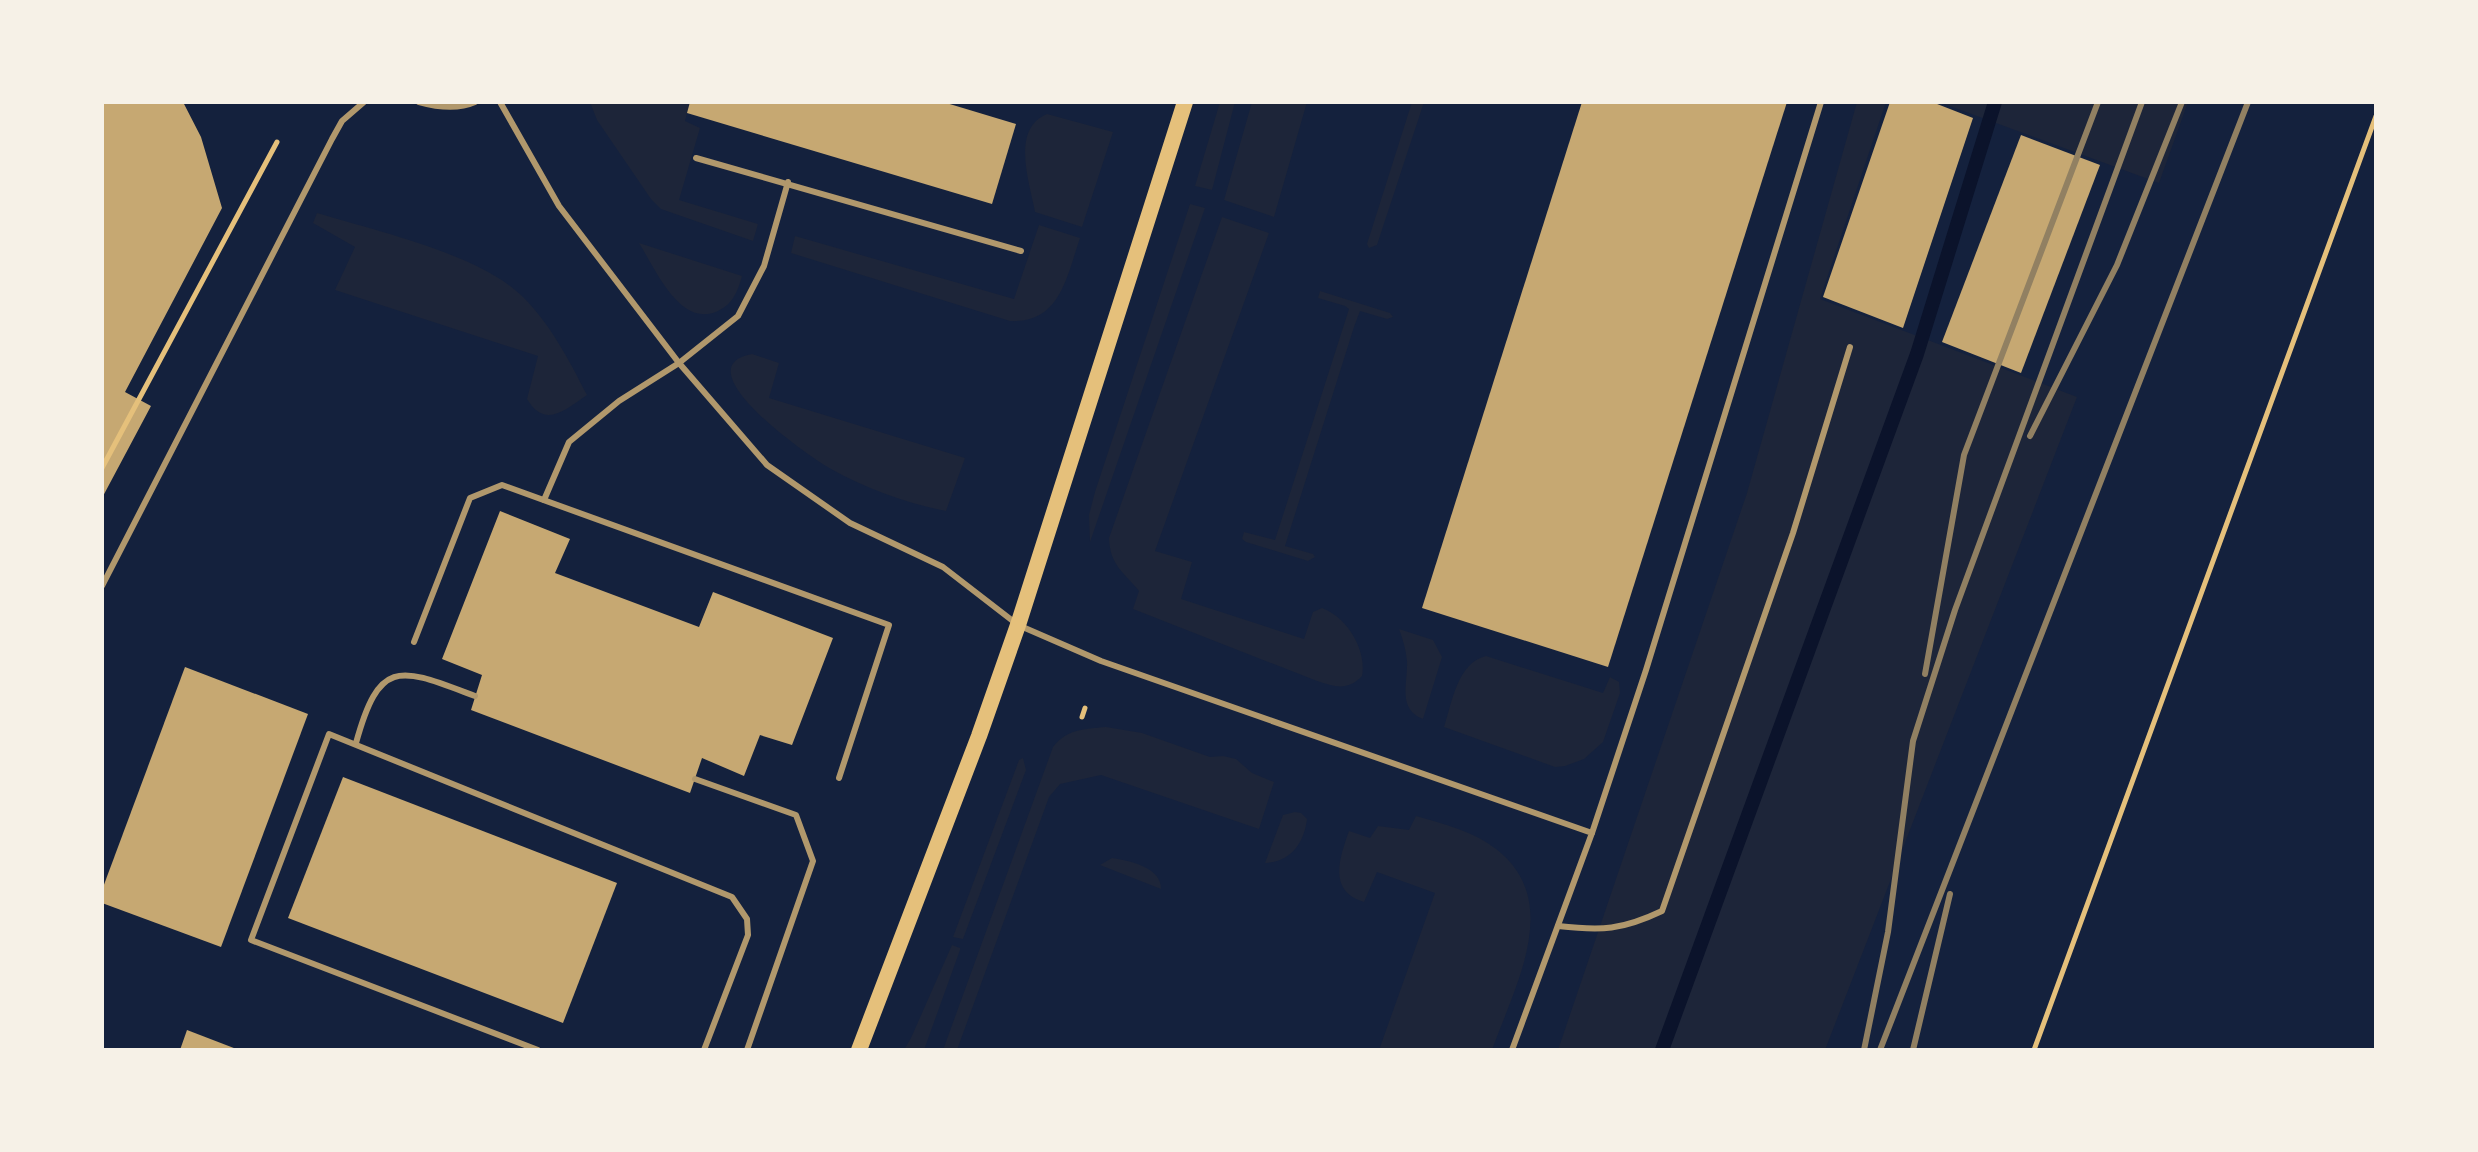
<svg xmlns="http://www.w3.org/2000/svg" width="2478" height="1152" font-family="'Open Sans',sans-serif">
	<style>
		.green { fill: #1d2539 }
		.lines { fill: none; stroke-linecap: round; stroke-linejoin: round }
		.stream { stroke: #0b132b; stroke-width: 14 }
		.building { fill: #c6a872 }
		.path { stroke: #e5c07b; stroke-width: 5 }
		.service { stroke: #b1986c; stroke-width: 6 }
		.secondary { stroke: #e5c07b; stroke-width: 16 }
		.rail { stroke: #918062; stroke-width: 6 }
	</style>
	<rect width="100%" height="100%" fill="#14213d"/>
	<g class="green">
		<polygon points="590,102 690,102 685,121 700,128 679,200 758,224 753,241 661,209 651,199 597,120"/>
		<polygon points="1220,102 1235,102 1212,190 1195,186"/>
		<polygon points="1252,102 1307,102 1274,217 1224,200"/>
		<polygon points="1412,102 1424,102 1377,245 1369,248 1367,244"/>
		<polygon points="1857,102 1886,102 1820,299 2077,397 1825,1050 1558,1050 1747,493"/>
		<polygon points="1939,102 2188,102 2159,183"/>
		<path d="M1047,114L1113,132L1082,227L1035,212C1030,184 1010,129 1047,114Z"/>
		<polygon points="1190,204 1205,208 1090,542 1089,515 1095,492"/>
		<path d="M317,213C376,231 480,254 523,297C551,325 569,360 587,395C565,410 545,429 527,399L538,356L335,290L355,247L313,223Z"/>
		<path d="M1222,217L1269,233L1155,551L1192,562L1181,599L1304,639L1313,612L1322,608C1347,617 1367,650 1362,676C1348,691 1335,687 1317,681L1133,609L1139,591C1124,572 1110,566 1109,538Z"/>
		<path d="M1039,225L1080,238C1067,276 1060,324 1010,321L791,253L795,236L1014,299Z"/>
		<path d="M639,243L742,276C738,291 733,304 718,311C680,329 655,268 639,243Z"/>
		<polygon points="1320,291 1390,313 1393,317 1387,319 1360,311 1354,327 1285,546 1313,554 1315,557 1308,561 1246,542 1242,539 1244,532 1275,540 1349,309 1345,306 1318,298"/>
		<path d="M752,354L779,363L769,398L965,458L946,511C908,504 865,488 831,469C812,459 680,367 752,354Z"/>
		<path d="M1399,629L1433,640L1442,657L1423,719C1397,709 1408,683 1407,661C1406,650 1403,640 1399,629Z"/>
		<path d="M1486,656L1603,693L1610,677L1619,682L1620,693L1603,742L1584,759L1565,766L1555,767L1444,727C1452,703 1457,663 1486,656Z"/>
		<path d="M1106,727L1142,733L1210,757L1223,756L1236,759L1252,773L1274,782L1259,829L1101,775L1060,784L1049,797L957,1050H943L1053,747C1067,729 1084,729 1106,727Z"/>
		<polygon points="1023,758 1026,770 963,939 953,937 1019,760"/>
		<path d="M1295,812L1301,813L1307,819C1304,843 1291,862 1265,863L1283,815Z"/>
		<path d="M1416,816C1437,822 1460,828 1479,838C1570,888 1518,978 1492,1050H1379L1435,893L1377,872L1364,902C1327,891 1340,857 1349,831L1370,838L1378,826L1409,830Z"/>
		<path d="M1112,858C1130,861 1161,867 1161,889L1100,865Z"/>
		<polygon points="952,945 960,948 960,950 924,1050 904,1050 911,1038"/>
	</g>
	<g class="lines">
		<polyline class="stream" points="1662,1050 1917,354 1995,102"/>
	</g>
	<g class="building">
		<polygon points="102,102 183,102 201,137 222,208 125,392 151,406 102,498"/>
		<polygon points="690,102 943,102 1016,124 992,204 687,113"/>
		<polygon points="1582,102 1787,102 1608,667 1422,608"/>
		<polygon points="1890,102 1932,102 1973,118 1903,328 1823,297"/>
		<polygon points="2021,135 2100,165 2021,373 1942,342"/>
		<polygon points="500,511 570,539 555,573 699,627 713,592 833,638 792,745 760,735 744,776 702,758 690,793 471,710 482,675 442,659"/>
		<polygon points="185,667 308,714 221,947 102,903 102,890"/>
		<polygon points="343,777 617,883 563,1023 288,918"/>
		<polygon points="187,1030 239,1050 180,1050"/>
	</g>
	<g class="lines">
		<g class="path">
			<polyline points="102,468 277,142"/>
			<polyline points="1082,717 1085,708"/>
			<polyline points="2034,1050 2376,116"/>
		</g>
		<g class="service">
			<path d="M419,102C437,107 457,110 475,102"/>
			<polyline points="500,102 559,206 679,363 767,465 850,523 943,567 1018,625 1101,661 1592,833 1512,1050"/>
			<polyline points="696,158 1021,251"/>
			<polyline points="544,500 569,442 619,401 679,363 738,316 764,266 788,182"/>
			<polyline points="102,586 332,139 342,121 364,102"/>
			<polyline points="414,642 470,498 502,485 889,625 839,778"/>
			<path d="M356,743C380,656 400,668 475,696"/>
			<polyline points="695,779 796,815 813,861 747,1050"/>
			<polyline points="1592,833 1646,670 1821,102"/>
			<path d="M1558,926C1602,931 1622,930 1662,911L1793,533L1850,347"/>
			<polyline points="538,1050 251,940 329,734 732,897 747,919 748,935 704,1050"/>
		</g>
		<polyline class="secondary" points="859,1050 979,736 1018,625 1185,102"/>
		<g class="rail">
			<polyline points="2030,436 2117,265 2182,102"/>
			<polyline points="1925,674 1964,455 2098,102"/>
			<polyline points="1864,1050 1888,932 1913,741 1955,610 2142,102"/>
			<polyline points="1880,1050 2248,102"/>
			<polyline points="1913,1050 1950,894"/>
		</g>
	</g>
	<rect width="2478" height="1152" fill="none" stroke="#f6f1e7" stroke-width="208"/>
</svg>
